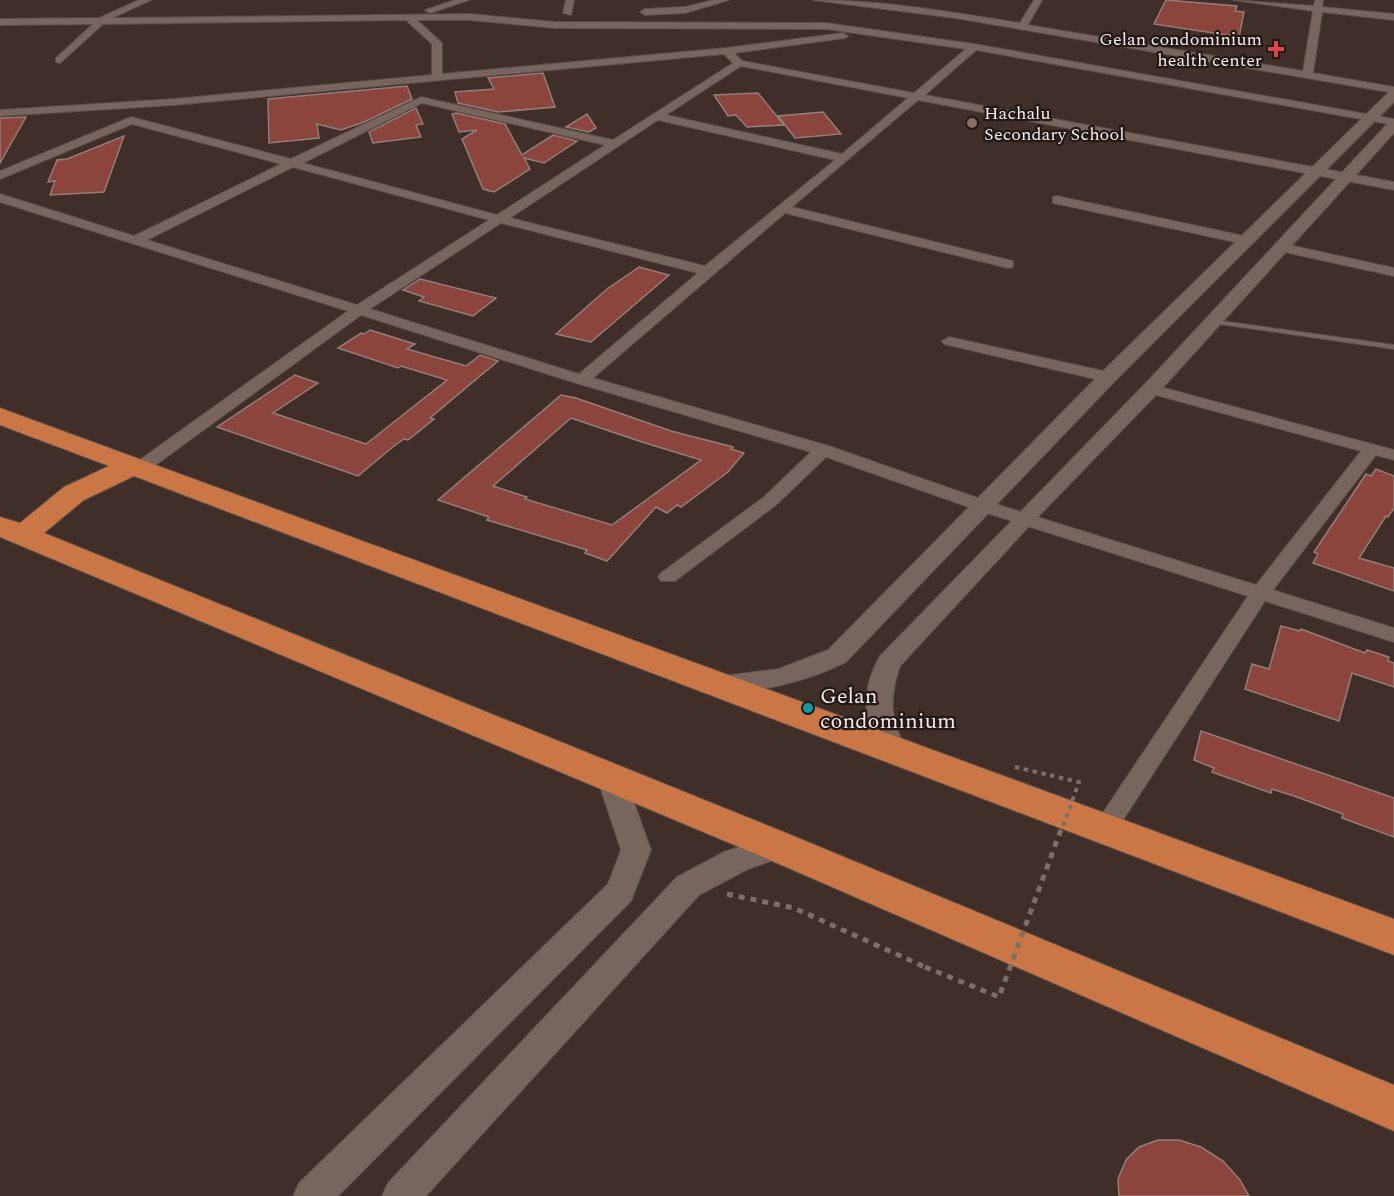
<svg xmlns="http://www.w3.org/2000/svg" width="1394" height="1196" font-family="Spectral,serif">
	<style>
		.building { fill: #8c453c; stroke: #937d7a; stroke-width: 1.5; fill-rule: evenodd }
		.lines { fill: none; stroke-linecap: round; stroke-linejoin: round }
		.service-casing { stroke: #5c4e49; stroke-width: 2 }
		.minor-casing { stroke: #5c4e49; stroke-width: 2 }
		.tertiary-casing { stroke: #5c4e49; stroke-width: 2 }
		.trunk-casing { stroke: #5c4e49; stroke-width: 2 }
		.path { stroke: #7d6e68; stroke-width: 5; stroke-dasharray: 6 6; stroke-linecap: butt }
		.service { fill: #78655e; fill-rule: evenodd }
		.minor { fill: #78655e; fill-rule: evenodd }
		.tertiary { fill: #78655e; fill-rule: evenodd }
		.trunk { fill: #ca7645; fill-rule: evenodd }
		.path-bridge-far1 { stroke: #7d6e68; stroke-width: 4; stroke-dasharray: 4.5 4.5; stroke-linecap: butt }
		.path-bridge { stroke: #7d6e68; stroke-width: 5; stroke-dasharray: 6 6; stroke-linecap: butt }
		.health-dot { fill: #e0444e; stroke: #211917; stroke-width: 2 }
		.education-dot { fill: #8d6e63; stroke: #211917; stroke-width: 2 }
		.culture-dot { fill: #0f9aa8; stroke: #211917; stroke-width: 2 }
		.labels { text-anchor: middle; stroke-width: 4.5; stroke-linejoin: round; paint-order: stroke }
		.far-poi-label { font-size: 18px; fill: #f6eae6; stroke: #211917; text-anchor: end }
		.poi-label { font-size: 22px; fill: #f6eae6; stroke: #211917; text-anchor: start }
	</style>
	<rect width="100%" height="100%" fill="#402f29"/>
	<g class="building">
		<polygon points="1166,0 1237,6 1235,11 1244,12 1239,37 1154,24"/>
		<polygon points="543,73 555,107 498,112 458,103 455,92 494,89 488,78"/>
		<polygon points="407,86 412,99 364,122 341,130 317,124 319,138 269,143 268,99"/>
		<polygon points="758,93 784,125 747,127 736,115 728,116 714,95"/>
		<polygon points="416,108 423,124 416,125 421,137 373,143 369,132"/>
		<polygon points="823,112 841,134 795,138 778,116"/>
		<polygon points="456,113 505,124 522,155 553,135 577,141 544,163 524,158 530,169 494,192 483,189 462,139 477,130 459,132 452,114"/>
		<polygon points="587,114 596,128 589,132 566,127"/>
		<polygon points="26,117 0,163 0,118"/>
		<polygon points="124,136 104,192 50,195 55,181 48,182 57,160 67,159"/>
		<polygon points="639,267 669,275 591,342 556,334 607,289"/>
		<polygon points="420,279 496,298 473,316 419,301 424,297 403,290"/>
		<polygon points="370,330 415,344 407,349 466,366 480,355 498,361 430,418 434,419 408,440 404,439 394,446 358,476 217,427 295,375 318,383 273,413 366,444 447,380 401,366 398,368 338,348 361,333 364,334"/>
		<path d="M561,395L576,398L671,431L733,447L731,449L744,453L728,472L681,507L677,505L667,513L656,507L607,561L585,553L587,550L487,520L489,517L438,500ZM571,418L642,442L701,460L612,525L525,499L527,497L493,486Z"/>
		<polygon points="1376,469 1394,476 1394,508 1388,517 1386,516 1359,558 1394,568 1394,591 1313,563 1318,554 1314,552 1366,474 1371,476"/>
		<polygon points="1281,626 1300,631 1301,629 1365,653 1367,650 1389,657 1388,661 1394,663 1394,687 1352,673 1339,721 1245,689 1252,664 1269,669"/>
		<polygon points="1201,731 1394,798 1394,837 1342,818 1343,814 1294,796 1272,789 1271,793 1212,772 1214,768 1194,760"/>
		<polygon points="1158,1140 1179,1140 1201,1147 1223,1161 1240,1180 1249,1196 1119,1196 1118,1179 1126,1160 1139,1147"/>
	</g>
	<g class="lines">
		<defs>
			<polygon id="service" points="1214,320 1394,345 1394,349 1212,323 1212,321"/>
			<g id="minor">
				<path d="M139,0H151L112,18L470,14L555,22L826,23L974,44L1394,119V125L976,50L925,95L1394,182V190L918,100L792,207L1013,261V267L1008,268L785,213L593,378L829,446L989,502L1256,585L1361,451L1145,392L1143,389L1145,386H1157L1394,450V460L1376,455L1273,590L1394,628V642L1265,601L1112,837L1104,840L1096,837L1092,830L1096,823L1248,596L977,510L826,457L776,505L675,581H661L658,577L661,573L764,497L811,452L576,383L361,315L146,472H134L131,468L134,464L348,311L0,202V194L134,236L281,164L132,124L0,179V171L131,117L291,159L421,97L613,140L733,63L724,54L174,105L0,116V110L174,99L432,75V44L406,20L103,24L60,63L56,62V58L93,24L0,25V19L99,18ZM417,20H470L555,28L826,29L966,49L914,93L742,61L734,53L846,38L848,36L843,33L726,48L442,74V43ZM741,66L908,98L842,154L666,115ZM422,103L605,145L497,215L303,163ZM658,120L835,160L705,266L510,218ZM293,167L489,220L357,305L147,240ZM501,223L698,273L579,374L370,309Z"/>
				<polygon points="455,0 469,0 430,13 425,10"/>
				<polygon points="566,0 574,0 571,15 563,13"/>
				<polygon points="714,0 729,0 685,13 645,15 640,12 645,9 685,7"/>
				<path d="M813,0C882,0 951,12 1020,23L1034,0H1042L1028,25L1303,71L1313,11L1233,0L1314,6L1315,0H1323L1322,7L1394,14V20L1322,12L1313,73L1394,87V93L955,18Z"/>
				<polygon points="1057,196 1249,237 1256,241 1249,245 1053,203 1053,197"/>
				<polygon points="1280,243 1394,268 1394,276 1275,250 1275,244"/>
				<polygon points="949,337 1108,372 1116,377 1108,382 944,344 942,341"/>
			</g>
			<g id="tertiary">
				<path d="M1394,91V102L1115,381L846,662C804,683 763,691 716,694L707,692L703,685L707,678L778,669L828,650L1101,373L1389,92Z"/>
				<path d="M1394,121V133L1158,393L1032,523L900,666C888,702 891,718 907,752L903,759L893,762L883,759C864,724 859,692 880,656L1144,385L1389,122Z"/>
				<polygon points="611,767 621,770 625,778 651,850 631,901 338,1196 293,1196 299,1183 608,884 621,850 597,778 601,770"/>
				<polygon points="777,834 787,837 792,846 787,855 746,870 699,895 426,1196 382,1196 388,1183 677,877 724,852"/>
			</g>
			<polygon id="trunk" points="0,408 1394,919 1394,955 134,476 84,500 44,533 791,835 1394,1085 1394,1131 763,857 0,537 0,517 20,523 64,487 109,466 0,425"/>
		</defs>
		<use href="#service" class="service-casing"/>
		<use href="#minor" class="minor-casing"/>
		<use href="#tertiary" class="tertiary-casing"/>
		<use href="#trunk" class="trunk-casing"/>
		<polyline class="path" points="727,894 794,908 925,967"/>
		<use href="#service" class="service"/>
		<use href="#minor" class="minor"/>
		<use href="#tertiary" class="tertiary"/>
		<use href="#trunk" class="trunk"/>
		<polyline class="path-bridge-far1" points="1015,767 1079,782 1062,829"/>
		<polyline class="path-bridge" points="925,967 999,997 1062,827"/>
	</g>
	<path class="health-dot" d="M1273 40h6v6h6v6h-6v6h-6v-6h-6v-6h6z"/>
	<circle class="education-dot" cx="972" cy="123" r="6"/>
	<circle class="culture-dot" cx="808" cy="708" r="6"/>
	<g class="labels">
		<g class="far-poi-label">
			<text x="1262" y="45">Gelan condominium<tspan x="1262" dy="21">health center</tspan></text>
			<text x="984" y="119" text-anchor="start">Hachalu<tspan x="984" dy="21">Secondary School</tspan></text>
		</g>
		<g class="poi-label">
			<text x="820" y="703">Gelan<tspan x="820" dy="25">condominium</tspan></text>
		</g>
	</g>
</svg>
